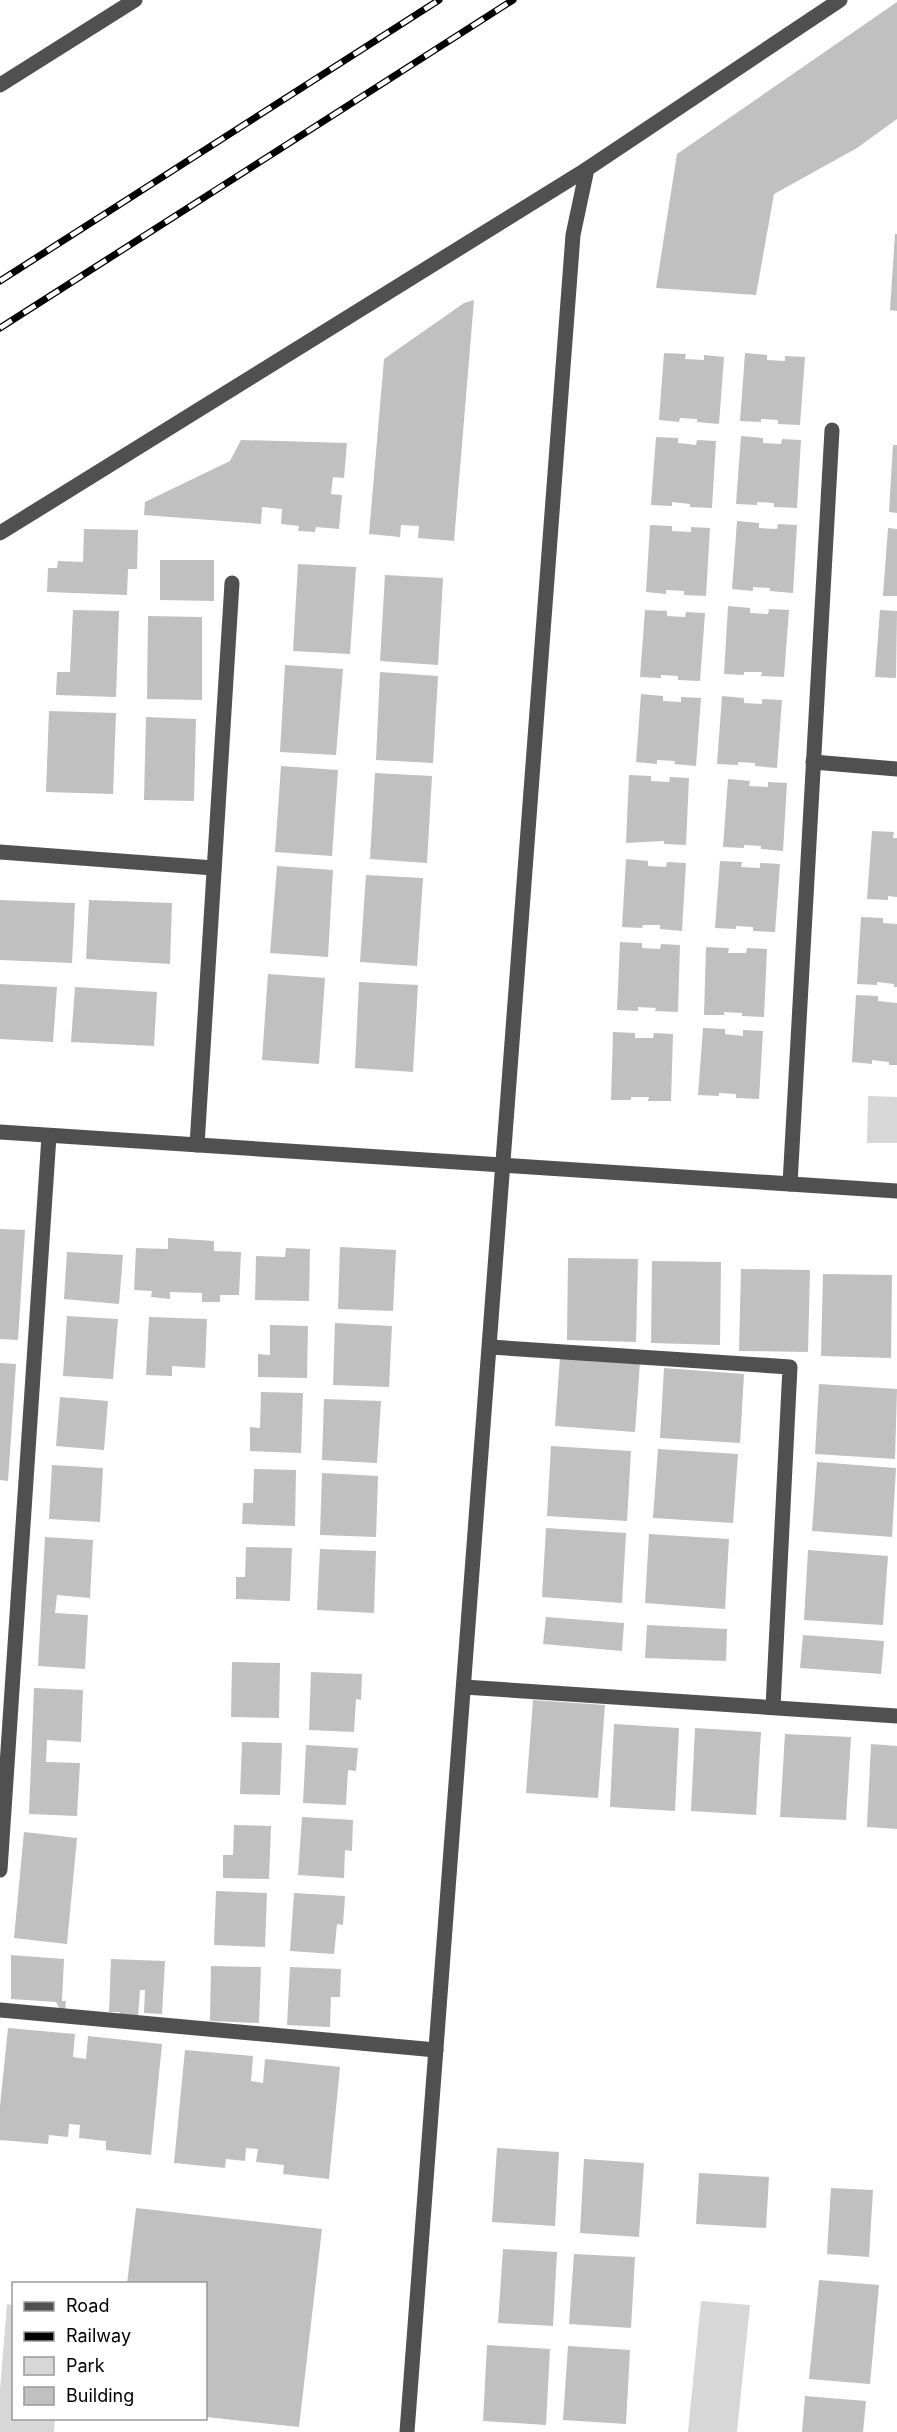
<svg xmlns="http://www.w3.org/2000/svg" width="897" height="2432" font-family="Inter,sans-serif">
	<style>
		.green { fill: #d7d7d7 }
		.building { fill: #c0c0c0 }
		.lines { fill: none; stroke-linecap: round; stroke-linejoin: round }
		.minor { stroke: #505050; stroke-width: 15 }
		.rail-casing { stroke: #000; stroke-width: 7 }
		.rail { stroke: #fff; stroke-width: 4.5; stroke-dasharray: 14; stroke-linecap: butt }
	</style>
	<rect width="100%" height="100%" fill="#fff"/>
	<g class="green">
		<polygon points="868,1096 897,1097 897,1143 867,1143"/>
		<polygon points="701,2301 750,2305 737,2432 688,2432"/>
		<polygon points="7,2304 13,2305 14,2418 55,2419 54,2432 0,2432 0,2390"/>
	</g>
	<g class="building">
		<polygon points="897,2 897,119 857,148 774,194 756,295 656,288 677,154"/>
		<polygon points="895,234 897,234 897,311 890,310"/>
		<polygon points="474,300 454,541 418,538 419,526 401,525 400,537 369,534 384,359 464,303"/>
		<polygon points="664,353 686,354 685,359 704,360 704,355 724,357 719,424 697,422 697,419 680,418 679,422 659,420"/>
		<polygon points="745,353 767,355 767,360 785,361 785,356 805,357 800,425 778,424 778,420 761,419 761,422 740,421"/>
		<polygon points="741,436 763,438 763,443 781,444 782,439 801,440 797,508 774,507 774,503 757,502 757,505 736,504"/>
		<polygon points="656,437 678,438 678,443 696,445 697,440 716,441 712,508 690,507 690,504 672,502 672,506 651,505"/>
		<polygon points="241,440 347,443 344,478 333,477 331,494 342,495 339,529 316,527 315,532 298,531 299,526 281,524 282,509 262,507 261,524 144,515 145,502 230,461"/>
		<polygon points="893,445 897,445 897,513 889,512"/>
		<polygon points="737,521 759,523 759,528 777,529 778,524 797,525 793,593 770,591 770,588 753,587 753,591 732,589"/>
		<polygon points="650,525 672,526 672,531 691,532 691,527 710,528 706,596 684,595 684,591 666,590 666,594 646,592"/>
		<polygon points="888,528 897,529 897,596 883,596"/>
		<polygon points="84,529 138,530 137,569 128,569 127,595 47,592 48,568 57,568 58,561 83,562"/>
		<polygon points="160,560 214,560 214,601 160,600"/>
		<polygon points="298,564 356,567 350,654 293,651"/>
		<polygon points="385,575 443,578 438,665 380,661"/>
		<polygon points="728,606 750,608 750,613 768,614 769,609 789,610 784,677 761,676 762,672 744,672 744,675 724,674"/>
		<polygon points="73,610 119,611 116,697 56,695 57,672 70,672"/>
		<polygon points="645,610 667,611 667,616 685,617 686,612 705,613 700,681 678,680 678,676 661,675 661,678 640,677"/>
		<polygon points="880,610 897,611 896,678 875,677"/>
		<polygon points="148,616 202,617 202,700 147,699"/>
		<polygon points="285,665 343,669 336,755 280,752"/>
		<polygon points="380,672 438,676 433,763 376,760"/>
		<polygon points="641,694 663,696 663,701 681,702 681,697 701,698 696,766 674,764 675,761 657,760 657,764 636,762"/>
		<polygon points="722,696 744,698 744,703 762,704 762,699 782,700 777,768 755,766 755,763 738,762 738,765 717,764"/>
		<polygon points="49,711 116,713 113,794 46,792"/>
		<polygon points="146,717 196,719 194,801 144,800"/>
		<polygon points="281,766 338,770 332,856 275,852"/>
		<polygon points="375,773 432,776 427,863 370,859"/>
		<polygon points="629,775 651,776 651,781 669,782 670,777 689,778 686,845 664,844 664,841 626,843"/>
		<polygon points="728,779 750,781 749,786 768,787 768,782 787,783 783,851 761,849 761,846 744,845 744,848 723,847"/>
		<polygon points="872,831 894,832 893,838 897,838 897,897 888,896 888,900 867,899"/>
		<polygon points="626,859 648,861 648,866 666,867 667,862 686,863 682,931 660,929 660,925 643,925 642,928 622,927"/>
		<polygon points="720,861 742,862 741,867 760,868 760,863 780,864 775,932 753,931 753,927 736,926 736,929 715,928"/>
		<polygon points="277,866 333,870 328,957 270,953"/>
		<polygon points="366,875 423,878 417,966 360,962"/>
		<polygon points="0,900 75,903 72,963 0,960"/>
		<polygon points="89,900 172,903 170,964 86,959"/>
		<polygon points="861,917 883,918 883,923 897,924 897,987 894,987 894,984 877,982 877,985 857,984"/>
		<polygon points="620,942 642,943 642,948 660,949 661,944 680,945 678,1012 655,1011 656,1008 638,1007 638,1011 617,1010"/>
		<polygon points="706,947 729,948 728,953 746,953 747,948 767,949 764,1017 742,1016 742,1013 724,1012 724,1015 704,1015"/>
		<polygon points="268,974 325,978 319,1064 262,1060"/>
		<polygon points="359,982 418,985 413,1072 355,1068"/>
		<polygon points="0,984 57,987 53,1042 0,1039"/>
		<polygon points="75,987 157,992 154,1046 71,1042"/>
		<polygon points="856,995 878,996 878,1001 897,1003 897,1065 889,1065 889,1062 872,1060 872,1064 852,1062"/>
		<polygon points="703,1028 725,1029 725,1034 743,1036 743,1030 763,1031 759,1099 736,1098 736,1094 719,1093 719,1096 698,1095"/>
		<polygon points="613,1032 635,1033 635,1038 653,1038 654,1033 673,1034 671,1101 648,1101 649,1097 631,1097 631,1100 611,1100"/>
		<polygon points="0,1229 25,1230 18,1340 0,1339"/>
		<polygon points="168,1238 214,1241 214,1251 241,1252 239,1295 220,1295 220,1302 202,1302 202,1293 170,1292 170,1299 151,1297 152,1291 134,1290 136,1248 168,1249"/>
		<polygon points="340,1247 396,1250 393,1311 338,1309"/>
		<polygon points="286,1248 310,1249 309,1301 255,1300 256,1256 285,1257"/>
		<polygon points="67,1252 123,1255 119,1304 64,1299"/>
		<polygon points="568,1258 638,1259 636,1342 567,1340"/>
		<polygon points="652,1261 721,1262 720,1345 651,1343"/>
		<polygon points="741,1269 810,1270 808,1352 739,1351"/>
		<polygon points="823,1274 892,1275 891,1358 821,1356"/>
		<polygon points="67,1316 118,1319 113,1379 63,1376"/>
		<polygon points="149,1317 207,1319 205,1368 172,1366 172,1376 146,1375"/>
		<polygon points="335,1323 392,1326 389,1387 333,1385"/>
		<polygon points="270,1325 308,1326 307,1378 258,1377 258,1354 270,1355"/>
		<polygon points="560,1357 640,1362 635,1432 555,1426"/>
		<polygon points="0,1363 16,1364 8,1481 0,1480"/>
		<polygon points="664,1368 744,1374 740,1443 660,1438"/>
		<polygon points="819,1384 897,1389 895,1459 815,1454"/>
		<polygon points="261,1392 303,1393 301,1453 250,1451 250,1427 260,1428"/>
		<polygon points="60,1397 108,1401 104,1450 56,1446"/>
		<polygon points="324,1399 381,1401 377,1463 322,1460"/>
		<polygon points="551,1446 631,1451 627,1521 547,1516"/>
		<polygon points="658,1449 738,1454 733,1523 653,1518"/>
		<polygon points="817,1462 896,1468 892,1537 812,1531"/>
		<polygon points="52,1465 103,1468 100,1522 49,1519"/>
		<polygon points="254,1469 296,1470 295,1526 242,1524 243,1503 253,1503"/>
		<polygon points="322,1473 378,1476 376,1537 320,1535"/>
		<polygon points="546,1528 626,1533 622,1603 542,1597"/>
		<polygon points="649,1534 729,1539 725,1609 645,1603"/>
		<polygon points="45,1537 93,1540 90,1598 57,1595 55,1613 88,1615 85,1669 38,1666"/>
		<polygon points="246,1547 292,1548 290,1601 236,1599 236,1577 245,1577"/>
		<polygon points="320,1549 376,1551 374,1613 317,1610"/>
		<polygon points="808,1550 888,1556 883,1625 804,1620"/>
		<polygon points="546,1617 624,1623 622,1651 543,1644"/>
		<polygon points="647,1625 727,1629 726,1661 645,1658"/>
		<polygon points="803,1635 884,1641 881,1674 800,1668"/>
		<polygon points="232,1662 280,1663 279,1718 231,1717"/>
		<polygon points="311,1672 362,1674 361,1700 356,1699 354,1732 309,1730"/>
		<polygon points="34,1688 83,1690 81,1742 47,1740 46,1762 80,1763 77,1816 29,1814"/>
		<polygon points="533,1700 605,1705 598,1798 526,1793"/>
		<polygon points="614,1724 679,1728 675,1811 610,1807"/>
		<polygon points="695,1728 761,1732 756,1815 691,1811"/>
		<polygon points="785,1734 851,1737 846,1820 780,1817"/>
		<polygon points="242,1742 282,1743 280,1795 240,1794"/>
		<polygon points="871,1744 897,1746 897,1829 867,1827"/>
		<polygon points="306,1745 358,1748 356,1771 348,1770 346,1805 303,1803"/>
		<polygon points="302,1817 353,1820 352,1851 345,1850 344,1878 298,1875"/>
		<polygon points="234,1825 271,1826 269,1879 223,1878 223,1855 233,1855"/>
		<polygon points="24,1832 77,1838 67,1944 14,1938"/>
		<polygon points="216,1891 267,1893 265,1947 214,1945"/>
		<polygon points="294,1893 345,1896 343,1925 337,1924 334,1954 290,1951"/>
		<polygon points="11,1955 64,1959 62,2001 66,2001 65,2012 61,2011 56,2002 11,1999"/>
		<polygon points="111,1959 165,1961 162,2014 144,2013 145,1990 140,1990 138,2017 119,2017 120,2012 109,2012"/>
		<polygon points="211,1966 261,1967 259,2023 210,2021"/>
		<polygon points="290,1967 341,1969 340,1997 331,1997 330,2027 287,2025"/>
		<polygon points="8,2028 75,2034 73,2057 86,2059 88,2036 162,2044 151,2155 106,2150 106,2141 79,2138 80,2125 69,2124 68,2137 49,2135 48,2144 0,2140 0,2106"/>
		<polygon points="185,2050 253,2056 251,2081 263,2083 265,2059 340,2067 329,2179 283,2174 284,2165 256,2162 258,2149 246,2148 245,2161 226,2159 225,2168 174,2163"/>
		<polygon points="497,2148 559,2152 555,2226 492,2222"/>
		<polygon points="584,2159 644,2163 639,2237 580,2233"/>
		<polygon points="699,2173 769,2177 766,2228 696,2224"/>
		<polygon points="831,2188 873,2190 869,2257 827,2254"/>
		<polygon points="136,2208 322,2229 299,2427 206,2417 206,2284 127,2284"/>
		<polygon points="503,2249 557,2252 553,2326 498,2323"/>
		<polygon points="574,2254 635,2257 631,2328 569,2324"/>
		<polygon points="819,2280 879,2285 870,2384 809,2379"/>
		<polygon points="487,2345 550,2349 546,2425 483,2421"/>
		<polygon points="568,2346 630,2350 626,2424 563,2420"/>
		<polygon points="805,2396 866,2401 863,2432 802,2432"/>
	</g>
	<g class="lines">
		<g class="minor">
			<polyline points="0,85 135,0"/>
			<polyline points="0,533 587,169"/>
			<polyline points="813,762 897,769"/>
			<polyline points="0,852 214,868"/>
			<polyline points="0,1132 897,1191"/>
			<polyline points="197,1145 232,583"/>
			<polyline points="790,1184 832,430"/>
			<polyline points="490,1347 790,1367 773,1707"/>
			<polyline points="464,1687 897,1716"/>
			<polyline points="0,1870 49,1136"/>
			<polyline points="0,2010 436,2050"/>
			<polyline points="407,2432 573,235 587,169 840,0"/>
		</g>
		<defs>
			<g id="rail">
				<polyline points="0,281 439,0"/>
				<polyline points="0,328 513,0"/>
			</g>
		</defs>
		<use href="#rail" class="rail-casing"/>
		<use href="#rail" class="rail"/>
	</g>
	<rect x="12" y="2282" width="195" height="138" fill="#ffffff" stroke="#999999" stroke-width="1.5"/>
	<rect x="24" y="2302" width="30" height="9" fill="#505050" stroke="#999999" stroke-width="1.5"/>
	<text x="66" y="2312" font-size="18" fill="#000000">Road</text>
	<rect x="24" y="2332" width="30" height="9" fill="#000000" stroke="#999999" stroke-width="1.5"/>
	<text x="66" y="2342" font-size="18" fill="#000000">Railway</text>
	<rect x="24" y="2357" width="30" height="18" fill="#d7d7d7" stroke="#999999" stroke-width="1.5"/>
	<text x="66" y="2372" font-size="18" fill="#000000">Park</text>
	<rect x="24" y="2387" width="30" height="18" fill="#c0c0c0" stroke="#999999" stroke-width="1.5"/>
	<text x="66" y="2402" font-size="18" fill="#000000">Building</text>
</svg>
